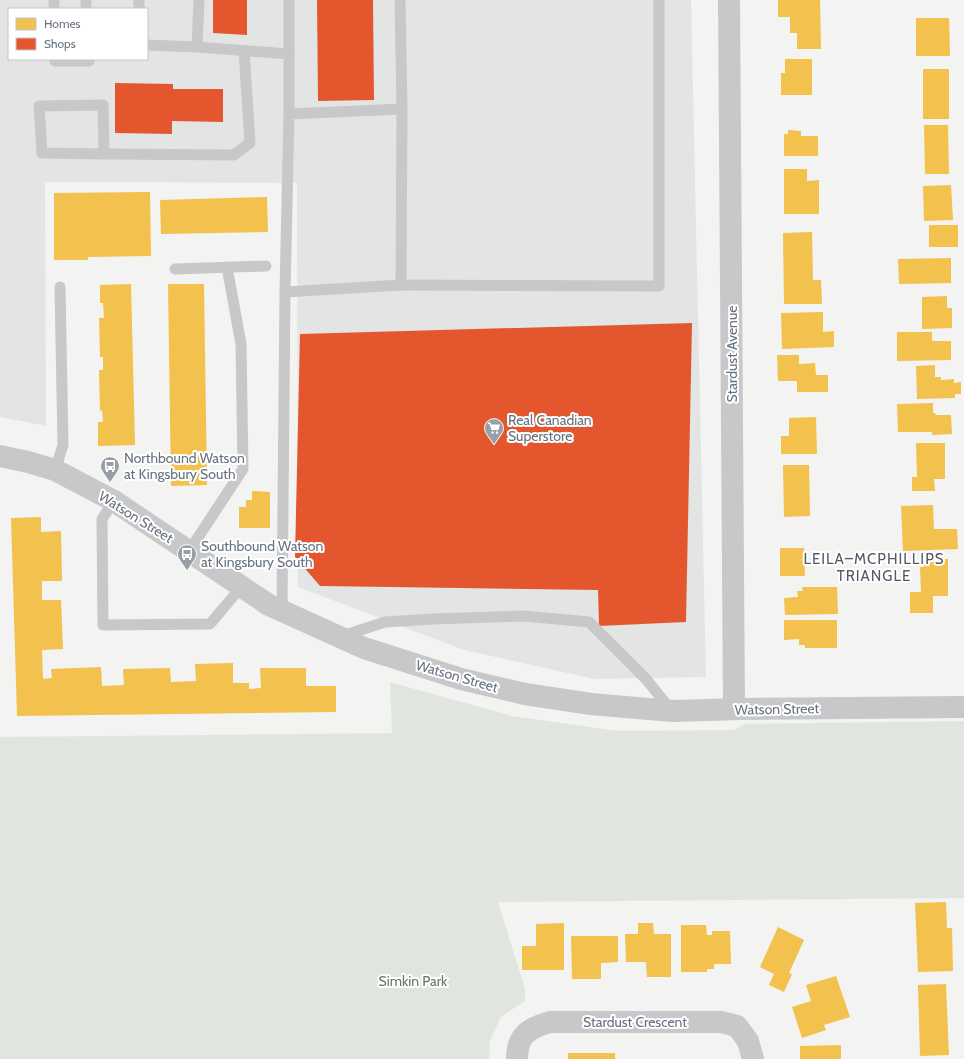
<svg xmlns="http://www.w3.org/2000/svg" width="964" height="1059" font-family="Cabin,sans-serif">
	<style>
		.built { fill: #e3e5e5; fill-rule: evenodd }
		.green { fill: #e1e5e0 }
		.homes { fill: #f2c14e }
		.shops { fill: #e4572e }
		.lines { fill: none; stroke-linecap: round; stroke-linejoin: round }
		.service { stroke: #c8c8ca; stroke-width: 11 }
		.minor { stroke: #c8c8ca; stroke-width: 22 }
		.tertiary { stroke: #c8c8ca; stroke-width: 22 }
		.labels { text-anchor: middle; stroke-width: 4; stroke-linejoin: round; paint-order: stroke }
		.street-label { font-size: 14px; fill: #67727f; stroke: #fff }
		.poi-label { font-size: 14px; fill: #67727f; stroke: #fff; text-anchor: start }
		.park-label { font-size: 14px; fill: #677765; stroke: #fff }
		.neighbourhood-label { font-size: 15px; letter-spacing: 1px; fill: #545b65; stroke: #fff }
	</style>
	<rect width="100%" height="100%" fill="#f3f3f2"/>
	<path class="built" d="M0,0H691L706,677L594,679L464,650L298,587L297,183L45,182L46,426L0,417ZM9,9H147V59H9Z"/>
	<polygon class="green" points="390,682 512,716 618,731 734,730 745,724 964,721 964,898 498,902 525,989 525,1001 501,1017 490,1041 489,1059 0,1059 0,737 392,733"/>
	<g class="homes">
		<polygon points="778,0 820,0 821,49 797,49 797,33 790,33 790,17 778,17"/>
		<polygon points="916,18 949,18 950,56 916,56"/>
		<polygon points="785,59 812,59 812,95 781,95 781,73 785,73"/>
		<rect x="923" y="69" width="26" height="50"/>
		<polygon points="924,125 948,125 949,174 925,174"/>
		<polygon points="788,130 801,131 801,136 818,136 818,156 784,156 784,134 788,134"/>
		<polygon points="784,169 807,169 807,181 819,180 819,214 784,214"/>
		<polygon points="951,185 953,220 924,221 923,186"/>
		<polygon points="150,192 151,256 88,257 88,260 54,260 54,193"/>
		<polygon points="267,197 268,232 161,234 160,200"/>
		<rect x="929" y="225" width="29" height="22"/>
		<polygon points="812,232 813,280 821,280 822,304 784,304 783,233"/>
		<polygon points="951,258 951,283 899,284 898,259"/>
		<polygon points="131,284 135,445 98,446 98,422 103,422 102,410 100,411 99,370 103,370 103,357 100,357 99,318 104,318 103,303 100,303 100,285"/>
		<polygon points="168,284 204,284 207,485 171,486"/>
		<polygon points="947,296 947,308 952,308 952,328 922,329 922,297"/>
		<polygon points="823,312 823,332 834,331 834,347 782,349 781,313"/>
		<polygon points="897,332 932,332 932,341 951,341 951,360 897,361"/>
		<polygon points="777,355 799,355 799,364 815,363 816,375 828,375 828,392 797,392 797,381 778,381"/>
		<polygon points="935,365 935,377 941,377 941,380 954,379 954,383 961,382 961,394 955,394 955,398 917,399 916,366"/>
		<polygon points="933,403 933,413 936,413 935,415 951,415 952,434 932,435 932,432 898,432 897,404"/>
		<polygon points="816,417 817,454 781,454 781,436 789,436 789,418"/>
		<polygon points="916,443 945,443 945,479 934,479 935,491 912,491 912,477 917,477"/>
		<polygon points="783,465 809,465 810,516 784,517"/>
		<polygon points="252,491 270,492 270,528 239,528 239,507 246,507 246,500 252,500"/>
		<polygon points="933,505 934,529 957,529 958,549 903,551 901,506"/>
		<polygon points="41,517 41,532 61,531 62,581 42,581 42,600 61,600 63,649 42,650 43,679 52,678 51,669 101,667 102,686 124,685 123,669 170,668 171,682 196,681 195,664 233,663 233,683 249,683 249,689 261,688 260,668 306,668 306,686 336,686 336,712 17,716 11,518"/>
		<polygon points="780,548 804,548 805,576 780,576"/>
		<polygon points="924,559 948,559 948,596 933,596 933,613 910,613 910,592 921,592 920,567 924,567"/>
		<polygon points="802,587 837,587 838,614 785,615 784,598 798,597 797,591 803,591"/>
		<polygon points="784,620 837,620 837,648 805,648 805,645 799,645 799,639 784,640"/>
		<polygon points="946,902 947,928 952,928 953,971 918,972 915,903"/>
		<polygon points="564,923 564,970 522,970 522,946 536,946 536,924"/>
		<polygon points="638,923 653,923 654,934 671,934 671,977 647,977 646,962 626,962 625,934 638,934"/>
		<polygon points="681,925 706,925 707,935 712,935 712,931 730,931 731,964 714,964 714,969 707,969 707,972 681,972"/>
		<polygon points="778,927 804,940 789,973 792,974 784,992 769,985 774,974 760,967"/>
		<polygon points="571,936 618,936 618,962 601,963 601,979 572,979"/>
		<polygon points="836,976 850,1017 824,1025 826,1030 802,1038 792,1007 811,1001 806,985"/>
		<polygon points="946,984 949,1055 920,1056 918,985"/>
		<polygon points="841,1045 841,1059 800,1059 800,1046"/>
		<rect x="568" y="1053" width="47" height="6"/>
	</g>
	<g class="shops">
		<polygon points="213,0 247,0 247,35 213,33"/>
		<polygon points="317,0 373,0 374,100 318,101"/>
		<polygon points="115,83 173,84 173,89 223,89 223,122 172,121 172,134 115,133"/>
		<polygon points="692,323 686,622 599,626 598,590 320,586 295,557 300,334"/>
	</g>
	<g class="lines">
		<g class="service">
			<polyline points="54,0 54,9"/>
			<polyline points="86,0 86,9"/>
			<polyline points="139,0 139,9"/>
			<polyline points="147,45 197,47 199,0"/>
			<polyline points="197,47 289,54"/>
			<polyline points="55,59 55,61 89,61 89,59"/>
			<polyline points="289,114 289,0"/>
			<polyline points="104,154 103,105 39,106 42,153 104,154 112,154 234,155 250,143 244,51"/>
			<polyline points="175,269 266,266"/>
			<polyline points="401,285 659,286 659,0"/>
			<polyline points="285,292 289,114 402,109"/>
			<polyline points="55,470 63,445 60,287"/>
			<polyline points="114,501 102,519 103,625 210,624 242,586"/>
			<polyline points="189,551 243,469 241,344 227,267"/>
			<polyline points="282,611 285,292 401,285 402,109 400,0"/>
			<polyline points="342,636 385,622 432,619 524,616 589,622 646,679 671,710"/>
		</g>
		<g class="minor">
			<polyline points="729,0 734,709"/>
			<path d="M517,1059C517,1035 529,1028 550,1022H721L737,1026L748,1041L753,1059"/>
		</g>
		<polyline class="tertiary" points="0,456 28,462 55,470 114,501 269,605 364,648 461,679 525,694 591,704 672,711 742,709 964,707"/>
	</g>
	<defs>
		<symbol id="supermarket-pin" viewBox="-11 -11 22 30"><path d="M0 17L-7.5 6A9.5 9.5 0 1 1 7.5 6Z" fill="#989fa7" stroke="#fff"/><path d="M-6-5.5h2.5l.6 2H6L4.5 2H-2.5L-4.4-4H-6ZM-1.5 3.2a1.3 1.3 0 1 0 .1 0ZM3 3.2a1.3 1.3 0 1 0 .1 0Z" fill="#fff"/></symbol>
		<symbol id="bus-pin" viewBox="-11 -11 22 30"><path d="M0 17L-7.5 6A9.5 9.5 0 1 1 7.5 6Z" fill="#989fa7" stroke="#fff"/><path d="M-5-6H5V4H4V6H2V4H-2V6H-4V4H-5ZM-3.5-4V0h7V-4ZM-3.5 1.2v1.5H-2V1.2ZM2 1.2v1.5H3.5V1.2Z" fill="#fff"/></symbol>
	</defs>
	<g fill-rule="evenodd">
		<use href="#supermarket-pin" x="483" y="417" width="22" height="30"/>
		<use href="#bus-pin" x="99" y="455" width="22" height="30"/>
		<use href="#bus-pin" x="176" y="543" width="22" height="30"/>
	</g>
	<g class="labels">
		<g class="street-label">
			<text transform="translate(732 354) rotate(-90)" y="5">Stardust Avenue</text>
			<text transform="translate(136 517) rotate(32)" y="5">Watson Street</text>
			<text transform="translate(457 676) rotate(16)" y="5">Watson Street</text>
			<text transform="translate(777 709) rotate(-1)" y="5">Watson Street</text>
			<text x="635" y="1027">Stardust Crescent</text>
		</g>
		<g class="poi-label">
			<text x="508" y="425">Real Canadian<tspan x="508" dy="16">Superstore</tspan></text>
			<text x="124" y="463">Northbound Watson<tspan x="124" dy="16">at Kingsbury South</tspan></text>
			<text x="201" y="551">Southbound Watson<tspan x="201" dy="16">at Kingsbury South</tspan></text>
		</g>
		<g class="park-label">
			<text x="413" y="986">Simkin Park</text>
		</g>
		<g class="neighbourhood-label">
			<text x="874" y="564">LEILA–MCPHILLIPS<tspan x="874" dy="17">TRIANGLE</tspan></text>
		</g>
	</g>
	<rect x="8" y="8" width="140" height="52" fill="#ffffff" stroke="#c2c7cc"/>
	<rect x="16" y="18" width="20" height="12" fill="#f2c14e" stroke="#c2c7cc"/>
	<text x="44" y="28" font-size="12" fill="#67727f">Homes</text>
	<rect x="16" y="38" width="20" height="12" fill="#e4572e" stroke="#c2c7cc"/>
	<text x="44" y="48" font-size="12" fill="#67727f">Shops</text>
</svg>
